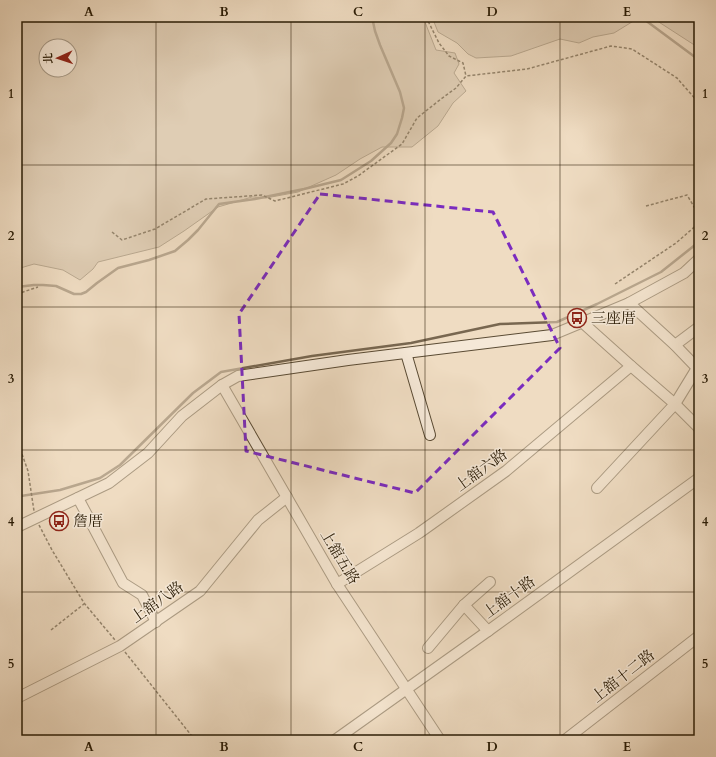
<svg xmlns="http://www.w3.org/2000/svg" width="716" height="757" font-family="Cardo,'Noto Serif TC',serif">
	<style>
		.green { fill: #cdbba2; stroke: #7b6b54; fill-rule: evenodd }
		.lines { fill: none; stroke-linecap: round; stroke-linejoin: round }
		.stream { stroke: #786750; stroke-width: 2.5 }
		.minor-casing { stroke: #5a4b34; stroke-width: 12 }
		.path { stroke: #291b05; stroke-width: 1.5; stroke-dasharray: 3 2; stroke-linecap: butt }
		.minor { stroke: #f5e8d7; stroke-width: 10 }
		.marked { fill: none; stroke: #7b2cbf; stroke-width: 3; stroke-dasharray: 8 5; stroke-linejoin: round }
		.grid { fill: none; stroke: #291b05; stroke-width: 1; stroke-opacity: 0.55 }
		.labels { text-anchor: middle; stroke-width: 3; stroke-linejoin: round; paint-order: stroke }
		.poi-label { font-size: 15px; fill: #291b05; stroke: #f5e8d7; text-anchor: start }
		.street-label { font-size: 15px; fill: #291b05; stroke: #f5e8d7 }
		.neatline { fill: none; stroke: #291b05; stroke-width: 1.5 }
		.grid-label { font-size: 13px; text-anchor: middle; font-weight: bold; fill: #291b05 }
	</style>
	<rect width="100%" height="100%" fill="#efdcc2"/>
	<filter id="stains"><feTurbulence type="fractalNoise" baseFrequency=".005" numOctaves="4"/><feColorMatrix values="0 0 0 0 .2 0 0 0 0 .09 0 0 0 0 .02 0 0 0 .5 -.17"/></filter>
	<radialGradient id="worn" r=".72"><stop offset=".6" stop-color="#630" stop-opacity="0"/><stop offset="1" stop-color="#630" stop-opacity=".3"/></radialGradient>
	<g class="green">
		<path d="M17,17H423L436,50L455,53L459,64L454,73L466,91L453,103L438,126L412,147H382L360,159L336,175L298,192L266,198L252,197L218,207L184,231L159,247L98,262L93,269L80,280L63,270L34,264L17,269ZM46,46H70V70H46Z"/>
		<polygon points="432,17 699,17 699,48 651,17 640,17 614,33 593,37 579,43 560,39 511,56 476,58 468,54 457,43 438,32"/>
	</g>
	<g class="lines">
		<g class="stream">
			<polyline points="641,17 699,60"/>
			<polyline points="17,287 34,285 43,285 56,286 74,294 81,294 86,292 97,283 118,268 149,260 175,251 188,240 198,230 219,204 255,199 304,189 341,180 371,161 391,143 397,134 402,118 404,108 400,92 380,45 375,31 372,17"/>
			<polyline points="17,498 21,496 60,490 100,478 120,465 193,393 221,372 312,356 411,343 500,324 557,322 597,304 661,272 695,245 699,241"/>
		</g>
		<defs>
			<g id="minor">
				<polyline points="629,303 675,345 699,370"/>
				<polyline points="583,323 631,366 675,404 699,428"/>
				<polyline points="675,345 699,327"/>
				<polyline points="406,353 430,435"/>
				<polyline points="222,385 337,584 440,740"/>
				<polyline points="597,488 675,404 697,368"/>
				<polyline points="78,498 123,583 142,595 156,622"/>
				<polyline points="17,527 109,483 148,453 182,416 222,385 238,376 348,360 552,335 629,303 684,273 699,259"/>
				<polyline points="337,584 419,533 506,471 631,366"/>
				<polyline points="464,605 488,631"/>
				<polyline points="428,648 464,605 490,582"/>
				<polyline points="17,698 120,646 200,591 258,520 287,497"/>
				<polyline points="335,740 488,631 699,478"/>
				<polyline points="565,740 699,636"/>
			</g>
		</defs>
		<use href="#minor" class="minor-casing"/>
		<g class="path">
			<polyline points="426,17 439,43 449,56 463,63 466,76"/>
			<polyline points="646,206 687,195 699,215"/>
			<polyline points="112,232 122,240 155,229 206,199 262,195 275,201 343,184 358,176 402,144 417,118 441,99 456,88 466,76 527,69 611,46 632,49 677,78 699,103"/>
			<polyline points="615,284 676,243 699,223"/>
			<polyline points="17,294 38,287"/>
			<polyline points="17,440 28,471 34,511"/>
			<polyline points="39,525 52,550 84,603 115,640"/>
			<polyline points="51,630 84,604"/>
			<polyline points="125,652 195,740"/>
		</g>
		<use href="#minor" class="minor"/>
	</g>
	<path d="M0 0H716V757H0ZM320,194L493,212L560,348L415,493L246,451L239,314Z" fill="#efdcc2" fill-opacity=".55" fill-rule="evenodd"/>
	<path class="marked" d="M320,194L493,212L560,348L415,493L246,451L239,314Z"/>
	<path class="grid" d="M156,17V740M291,17V740M425,17V740M560,17V740M17,165H699M17,307H699M17,450H699M17,592H699"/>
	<defs>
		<symbol id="bus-ring" viewBox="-11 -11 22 22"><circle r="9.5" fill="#f5e8d7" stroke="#8f2418" stroke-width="1.5"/><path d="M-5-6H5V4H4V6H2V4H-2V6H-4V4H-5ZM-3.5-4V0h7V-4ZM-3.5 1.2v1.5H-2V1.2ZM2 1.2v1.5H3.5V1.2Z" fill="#8f2418"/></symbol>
	</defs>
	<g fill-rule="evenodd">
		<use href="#bus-ring" x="566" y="307" width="22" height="22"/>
		<use href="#bus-ring" x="48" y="510" width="22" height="22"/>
	</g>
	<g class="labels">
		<g class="poi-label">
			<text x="591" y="323">三座厝</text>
			<text x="73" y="526">詹厝</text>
		</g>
		<g class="street-label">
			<text transform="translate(481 470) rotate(-36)" y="5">上舘六路</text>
			<text transform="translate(340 557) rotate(59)" y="5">上舘五路</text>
			<text transform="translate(509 597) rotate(-36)" y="5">上舘十路</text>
			<text transform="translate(157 602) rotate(-35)" y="5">上舘八路</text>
			<text transform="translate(623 676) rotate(-38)" y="5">上舘十二路</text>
		</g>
	</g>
	<rect width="716" height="757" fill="none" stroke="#efdcc2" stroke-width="44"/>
	<g transform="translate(58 58) rotate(267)"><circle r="19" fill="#f5e8d7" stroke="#a39683"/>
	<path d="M0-3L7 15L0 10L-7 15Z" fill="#8f2418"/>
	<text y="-6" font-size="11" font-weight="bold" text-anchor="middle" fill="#291b05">北</text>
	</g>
	<rect x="22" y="22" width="672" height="713" class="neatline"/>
	<g class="grid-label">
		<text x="89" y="16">A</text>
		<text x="224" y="16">B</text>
		<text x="358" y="16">C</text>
		<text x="492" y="16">D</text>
		<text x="627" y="16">E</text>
		<text x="11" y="98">1</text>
		<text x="705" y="98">1</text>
		<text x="11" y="240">2</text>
		<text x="705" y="240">2</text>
		<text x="11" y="383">3</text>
		<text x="705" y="383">3</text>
		<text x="11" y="526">4</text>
		<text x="705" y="526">4</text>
		<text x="11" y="668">5</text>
		<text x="705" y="668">5</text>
		<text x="89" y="751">A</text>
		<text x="224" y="751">B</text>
		<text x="358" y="751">C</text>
		<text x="492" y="751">D</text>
		<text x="627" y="751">E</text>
	</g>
	<rect width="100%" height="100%" filter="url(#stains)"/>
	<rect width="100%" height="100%" fill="url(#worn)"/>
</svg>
